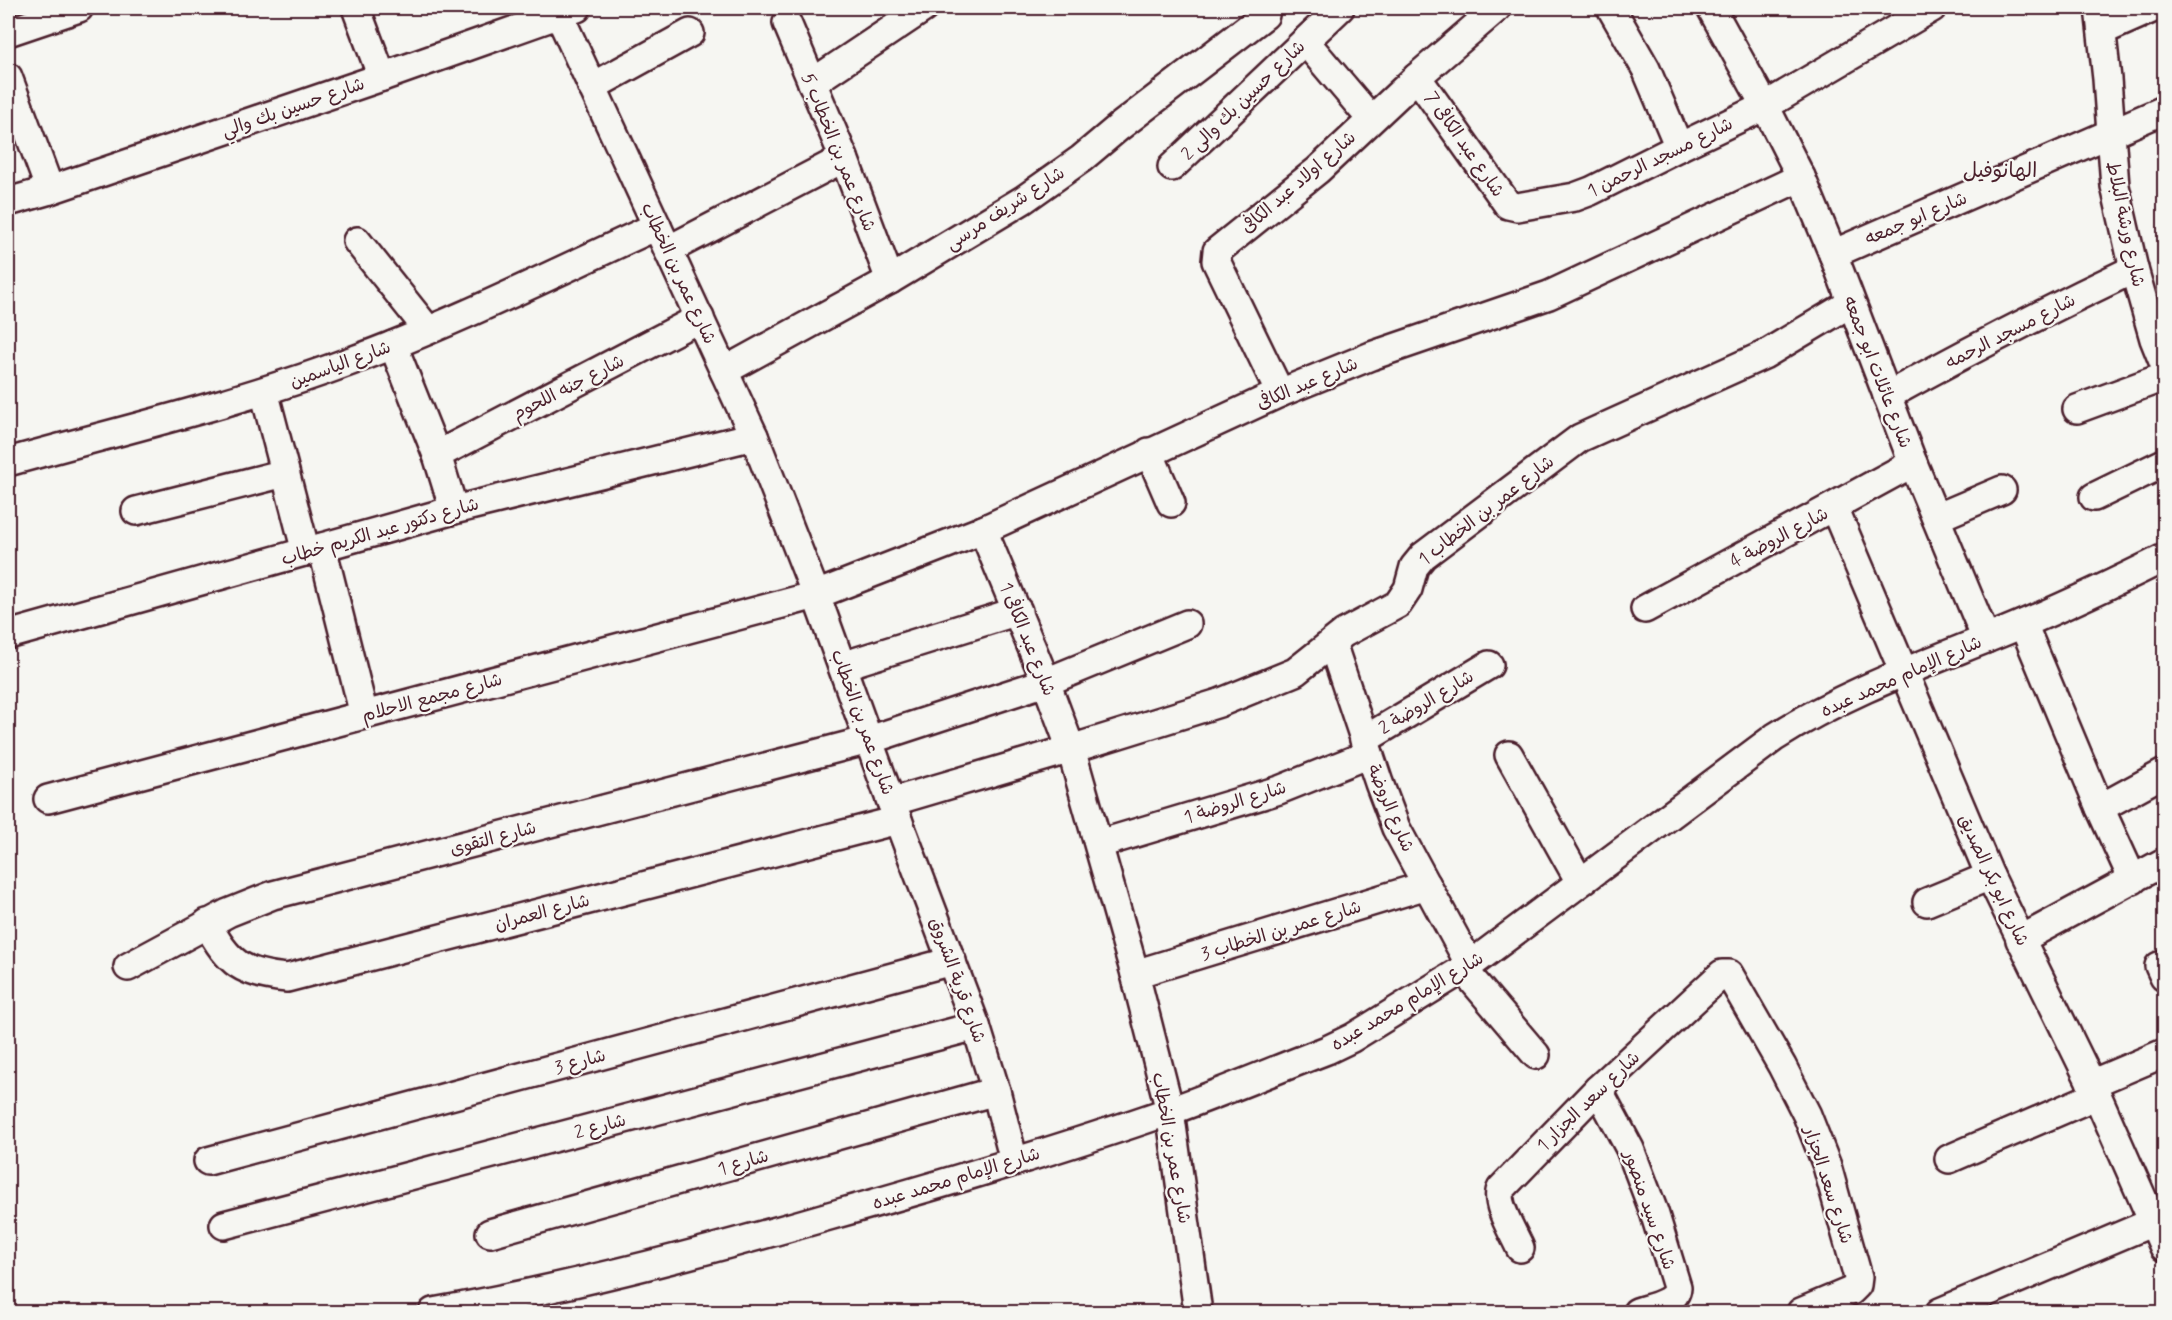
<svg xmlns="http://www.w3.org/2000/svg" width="2172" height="1320" font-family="Mynerve,'Playpen Sans Arabic',sans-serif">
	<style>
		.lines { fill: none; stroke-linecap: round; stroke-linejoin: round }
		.minor-casing { stroke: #4a1f2b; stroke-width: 32 }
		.minor { stroke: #f6f6f2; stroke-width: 27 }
		.labels { text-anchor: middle; stroke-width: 4.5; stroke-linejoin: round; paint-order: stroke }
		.street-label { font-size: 18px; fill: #4a1f2b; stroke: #f6f6f2 }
		.quarter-label { font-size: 21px; fill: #4a1f2b; stroke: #f6f6f2 }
	</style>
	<rect width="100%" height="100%" fill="#f6f6f2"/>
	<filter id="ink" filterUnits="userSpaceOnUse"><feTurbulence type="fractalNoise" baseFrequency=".0167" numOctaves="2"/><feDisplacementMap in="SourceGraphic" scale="12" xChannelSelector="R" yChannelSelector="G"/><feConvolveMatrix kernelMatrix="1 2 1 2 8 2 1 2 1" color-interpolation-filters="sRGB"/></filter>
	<g filter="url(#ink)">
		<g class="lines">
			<defs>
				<g id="minor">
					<polyline points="356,8 382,77"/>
					<polyline points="556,8 754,436 816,595 891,802 1071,749 1135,974 1170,1111 1198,1312"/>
					<polyline points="1611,8 1646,69 1679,147"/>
					<polyline points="1711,8 1765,106 1801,177 1833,254 1913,463 1986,639"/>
					<polyline points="2099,8 2107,79 2115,186 2134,269 2154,339 2164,364"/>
					<polyline points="787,23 844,158 890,280"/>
					<polyline points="2102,31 2154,8"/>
					<polyline points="8,32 79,8"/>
					<polyline points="1305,41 1371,119"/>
					<polyline points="8,77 50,190"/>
					<polyline points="1417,77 1508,205 1517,207 1575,197 1591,191 1679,147 1765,106 1932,8"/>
					<polyline points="812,83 924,8"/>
					<polyline points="592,87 690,33"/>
					<polyline points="1172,167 1340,8"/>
					<polyline points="8,202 50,190 382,77 577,8"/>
					<polyline points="357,241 428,330"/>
					<polyline points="668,250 844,158"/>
					<polyline points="1833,254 2164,110"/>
					<polyline points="393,345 437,455 454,510"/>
					<polyline points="724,371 890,280 1023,200 1081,159 1119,127 1265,15"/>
					<polyline points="264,391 306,552"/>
					<polyline points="1280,393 1216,261 1217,251 1318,170 1417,77 1497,8"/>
					<path d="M1887,396C1968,351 2050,309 2134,269"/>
					<polyline points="2077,409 2164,377"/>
					<polyline points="1149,452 1171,503"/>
					<polyline points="437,455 700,318"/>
					<path d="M8,462C122,430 239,403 351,361C455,323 556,272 657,226"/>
					<polyline points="2094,497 2164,463"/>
					<polyline points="1834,507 1990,876 2097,1095 2164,1247"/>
					<polyline points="136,511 285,473"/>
					<polyline points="1936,518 2002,490"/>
					<polyline points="983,530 1046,682 1071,749 1219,703 1295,672 1344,633 1398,604 1408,589 1414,567 1423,556 1580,438 1764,355 1851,303"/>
					<polyline points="322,547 364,715"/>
					<polyline points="1645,609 1913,463"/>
					<polyline points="2023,624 2100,808 2133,880"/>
					<polyline points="8,635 454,510 754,436"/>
					<polyline points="1332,643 1379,783 1396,828 1470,965"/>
					<polyline points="842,666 1018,611"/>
					<polyline points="1364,740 1489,665"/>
					<polyline points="1509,755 1580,882"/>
					<polyline points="48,799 816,595 983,530 1280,393 1371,356 1549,295 1801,177"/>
					<polyline points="892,804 976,1026 996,1091 1014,1161"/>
					<polyline points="2100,808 2164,773"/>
					<polyline points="1099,844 1279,790 1369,754"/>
					<polyline points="1927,902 1990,876"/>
					<path d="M207,923C227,963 243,974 287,978L898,820"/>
					<polyline points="2020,940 2164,862"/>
					<polyline points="2159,966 2164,977"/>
					<polyline points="128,967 228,913 273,895 869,740 1046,682 1187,624"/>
					<polyline points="1463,969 1536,1055"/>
					<polyline points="1135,974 1427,885"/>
					<polyline points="2091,1084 2164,1053"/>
					<path d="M1598,1089L1630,1149L1654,1212L1677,1287C1676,1304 1650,1307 1637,1312"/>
					<polyline points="1949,1159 2097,1095"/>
					<polyline points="208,1161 952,961"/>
					<polyline points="224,1225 976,1026"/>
					<polyline points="490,1233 996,1091"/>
					<path d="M1520,1248C1514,1234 1494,1202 1501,1189L1598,1089L1722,974H1729L1782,1066L1807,1115L1827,1166L1858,1277L1857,1285L1851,1291L1801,1312"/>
					<path d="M433,1312C567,1288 698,1254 829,1216C943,1184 1058,1150 1170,1111C1223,1092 1275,1070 1327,1050L1352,1038L1470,965L1775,737C1841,695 1914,668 1986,639C2047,615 2106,587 2164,558"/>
					<polyline points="1940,1312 2153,1222"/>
				</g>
			</defs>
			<use href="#minor" class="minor-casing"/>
			<use href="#minor" class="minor"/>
		</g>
	</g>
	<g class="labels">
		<g class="street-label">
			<text transform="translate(1243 100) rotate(-44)" y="6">شارع حسين بك والى 2</text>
			<text transform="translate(293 107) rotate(-19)" y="6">شارع حسين بك والي</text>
			<text transform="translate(1465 144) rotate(55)" y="6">شارع عبد الكافى 7</text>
			<text transform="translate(839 152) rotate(68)" y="6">شارع عمر بن الخطاب 5</text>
			<text transform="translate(1660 157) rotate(-26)" y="6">شارع مسجد الرحمن 1</text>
			<text transform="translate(1298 182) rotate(-41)" y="6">شارع اولاد عبد الكافى</text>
			<text transform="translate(1005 208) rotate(-33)" y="6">شارع شريف مرسى</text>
			<text transform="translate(1916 218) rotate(-23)" y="6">شارع ابو جمعه</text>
			<text transform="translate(2126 224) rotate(78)" y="6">شارع ورشة البلاط</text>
			<text transform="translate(679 273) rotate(65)" y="6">شارع عمر بن الخطاب</text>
			<text transform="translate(2010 331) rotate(-27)" y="6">شارع مسجد الرحمه</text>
			<text transform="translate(340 364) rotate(-20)" y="6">شارع الياسمين</text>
			<text transform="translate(1878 372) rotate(69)" y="6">شارع عائلات ابو جمعه</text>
			<text transform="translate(1307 383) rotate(-23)" y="6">شارع عبد الكافى</text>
			<text transform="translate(568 387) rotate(-27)" y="6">شارع جنه اللحوم</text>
			<text transform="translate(1486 510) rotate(-38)" y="6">شارع عمر بن الخطاب 1</text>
			<text transform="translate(380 531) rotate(-16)" y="6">شارع دكتور عبد الكريم خطاب</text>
			<text transform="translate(1779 537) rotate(-28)" y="6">شارع الروضة 4</text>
			<text transform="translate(1028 639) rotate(68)" y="6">شارع عبد الكافى 1</text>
			<text transform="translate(1901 676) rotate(-24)" y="6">شارع الإمام محمد عبده</text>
			<text transform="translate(432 697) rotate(-15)" y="6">شارع مجمع الاحلام</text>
			<text transform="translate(1426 702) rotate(-31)" y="6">شارع الروضة 2</text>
			<text transform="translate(863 722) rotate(70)" y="6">شارع عمر بن الخطاب</text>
			<text transform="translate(1235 802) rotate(-17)" y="6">شارع الروضة 1</text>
			<text transform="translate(1391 808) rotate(67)" y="6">شارع الروضة</text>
			<text transform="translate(493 838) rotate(-15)" y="6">شارع التقوى</text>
			<text transform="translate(1994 880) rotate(65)" y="6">شارع ابو بكر الصديق</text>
			<text transform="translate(542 912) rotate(-15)" y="6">شارع العمران</text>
			<text transform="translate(1281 930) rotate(-17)" y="6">شارع عمر بن الخطاب 3</text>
			<text transform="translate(958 980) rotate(70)" y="6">شارع قرية الشروق</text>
			<text transform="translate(1407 1001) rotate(-31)" y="6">شارع الإمام محمد عبده</text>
			<text transform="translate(580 1061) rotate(-15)" y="6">شارع 3</text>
			<text transform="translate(1588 1101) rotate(-44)" y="6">شارع سعد الجزار 1</text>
			<text transform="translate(600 1126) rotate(-15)" y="6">شارع 2</text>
			<text transform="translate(1172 1148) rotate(80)" y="6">شارع عمر بن الخطاب</text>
			<text transform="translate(743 1162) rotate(-16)" y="6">شارع 1</text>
			<text transform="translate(956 1178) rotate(-17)" y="6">شارع الإمام محمد عبده</text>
			<text transform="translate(1829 1185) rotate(72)" y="6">شارع سعد الجزار</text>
			<text transform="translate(1650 1210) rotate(71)" y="6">شارع سيد منصور</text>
		</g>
		<g class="quarter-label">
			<text x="2000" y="177">الهانوفيل</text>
		</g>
	</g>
	<rect width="2172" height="1320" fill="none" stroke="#f6f6f2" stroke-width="30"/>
	<rect x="15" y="15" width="2142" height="1290" fill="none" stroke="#4a1f2b" stroke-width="2" filter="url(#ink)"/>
</svg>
